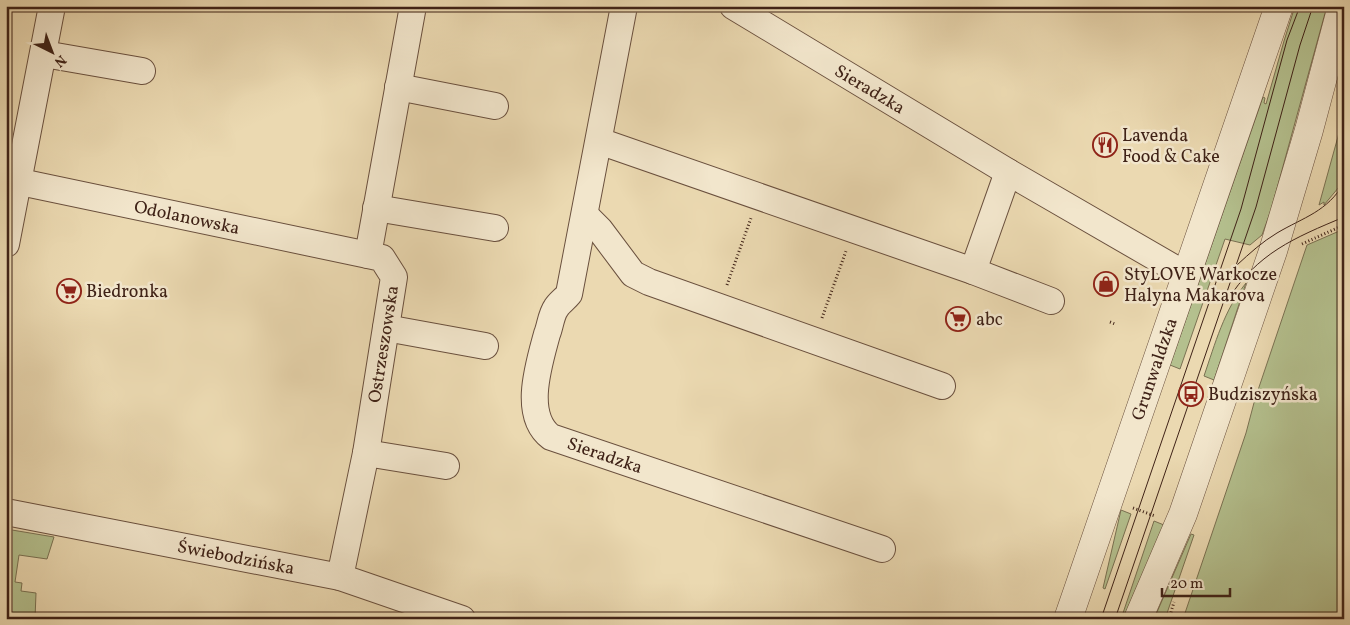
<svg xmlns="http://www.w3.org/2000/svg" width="1350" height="625" font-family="Vollkorn,serif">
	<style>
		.green { fill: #b4c08e; stroke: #7a7152 }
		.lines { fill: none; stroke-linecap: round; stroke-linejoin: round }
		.minor-casing { stroke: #6a503e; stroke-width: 28 }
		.tertiary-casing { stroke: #6a503e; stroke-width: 29 }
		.path { stroke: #3f2217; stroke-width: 3; stroke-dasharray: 1 2.5; stroke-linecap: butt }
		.minor { stroke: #f2e6cc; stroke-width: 26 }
		.tertiary { stroke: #f2e6cc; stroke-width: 28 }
		.tram { stroke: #3f2217; stroke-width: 1 }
		.labels { text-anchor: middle; stroke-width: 5; stroke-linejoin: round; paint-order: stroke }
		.street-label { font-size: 18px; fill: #3f2217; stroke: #f2e6cc }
		.poi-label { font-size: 18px; fill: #3f2217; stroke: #f2e6cc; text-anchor: start }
	</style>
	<rect width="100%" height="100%" fill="#ebd9b1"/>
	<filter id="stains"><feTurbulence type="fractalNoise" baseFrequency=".004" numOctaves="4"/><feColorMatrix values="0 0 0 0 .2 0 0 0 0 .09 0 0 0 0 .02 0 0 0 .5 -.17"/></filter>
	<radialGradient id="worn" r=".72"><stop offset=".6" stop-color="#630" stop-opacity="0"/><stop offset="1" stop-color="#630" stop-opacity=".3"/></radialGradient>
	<g class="green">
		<polygon points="1295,6 1327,6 1271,210 1262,235 1250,245 1225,239 1180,369 1170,365 1263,97 1265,98 1264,103 1266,104 1284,41"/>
		<polygon points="1344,115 1344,178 1339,187 1324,205 1324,202 1319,205"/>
		<polygon points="1344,229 1344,619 1183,619 1246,433 1255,399 1307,245"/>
		<path d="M1246,283L1214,380L1204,376C1215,344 1224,310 1246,283Z"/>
		<polygon points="1121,510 1131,514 1105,589 1103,588"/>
		<polygon points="1154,521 1164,525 1123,619 1121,619"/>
		<polygon points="6,529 54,537 47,559 19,555 15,582 22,583 21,591 36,593 35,619 6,619"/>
		<polygon points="1191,534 1194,535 1165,619 1154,619"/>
	</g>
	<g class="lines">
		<defs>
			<g id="minor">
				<path d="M624,6L569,294C565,299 559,303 556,308C551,315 550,327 547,334C539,364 522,415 551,437L882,549"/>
				<polyline points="733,6 1008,172 1186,275"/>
				<polyline points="44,54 142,71"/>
				<polyline points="398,87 495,106"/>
				<polyline points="599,141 973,271 1051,301"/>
				<polyline points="6,179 368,255"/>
				<polyline points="376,208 495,228"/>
				<polyline points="585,215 600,230 633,274 649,282 942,386"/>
				<polyline points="6,244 52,6"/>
				<polyline points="973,271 1008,172"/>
				<polyline points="386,328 485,346"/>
				<polyline points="366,453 446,466"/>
				<polyline points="6,512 340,577 462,619"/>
				<polyline points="340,577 366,453 394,277 382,258 368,255 413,6"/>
			</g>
			<g id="tertiary">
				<polyline points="1068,619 1279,6"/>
				<polyline points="1138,619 1183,514 1273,251 1309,130 1342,6"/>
			</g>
		</defs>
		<use href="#minor" class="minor-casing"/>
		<use href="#tertiary" class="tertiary-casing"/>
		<g class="path">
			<polyline points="1302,244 1344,225"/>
			<polyline points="727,285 751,218"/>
			<polyline points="822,318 846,251"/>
			<polyline points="1110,322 1115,324"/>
			<polyline points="1133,508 1155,516"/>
			<polyline points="1169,619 1174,602"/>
		</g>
		<use href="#minor" class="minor"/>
		<use href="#tertiary" class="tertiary"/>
		<g class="tram">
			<path d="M1237,265C1250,253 1262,242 1277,233C1304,217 1327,212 1344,183"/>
			<path d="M1227,301C1257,253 1294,238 1344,217"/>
			<polyline points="1101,619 1241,209 1287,40 1300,6"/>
			<polyline points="1115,619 1256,207 1300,45 1313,6"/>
		</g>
	</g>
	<defs>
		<symbol id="restaurant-ring" viewBox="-11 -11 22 22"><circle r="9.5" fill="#f2e6cc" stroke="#8f2418" stroke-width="1.5"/><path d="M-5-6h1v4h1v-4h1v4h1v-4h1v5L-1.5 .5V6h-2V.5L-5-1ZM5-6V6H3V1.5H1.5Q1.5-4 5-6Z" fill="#8f2418"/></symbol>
		<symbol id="shop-ring" viewBox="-11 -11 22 22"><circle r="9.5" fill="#f2e6cc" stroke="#8f2418" stroke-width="1.5"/><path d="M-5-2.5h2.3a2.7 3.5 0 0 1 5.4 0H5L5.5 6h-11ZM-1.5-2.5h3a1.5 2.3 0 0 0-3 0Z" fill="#8f2418"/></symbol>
		<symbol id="supermarket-ring" viewBox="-11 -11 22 22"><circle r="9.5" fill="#f2e6cc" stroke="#8f2418" stroke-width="1.5"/><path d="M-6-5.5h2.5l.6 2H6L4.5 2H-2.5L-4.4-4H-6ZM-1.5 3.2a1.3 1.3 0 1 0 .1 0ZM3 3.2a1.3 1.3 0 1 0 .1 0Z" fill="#8f2418"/></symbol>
		<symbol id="bus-ring" viewBox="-11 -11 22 22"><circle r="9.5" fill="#f2e6cc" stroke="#8f2418" stroke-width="1.5"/><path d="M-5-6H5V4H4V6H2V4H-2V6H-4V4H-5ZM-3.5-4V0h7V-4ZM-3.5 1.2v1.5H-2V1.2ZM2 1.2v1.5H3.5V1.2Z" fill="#8f2418"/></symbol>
	</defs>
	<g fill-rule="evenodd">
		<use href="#restaurant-ring" x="1091" y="131" width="28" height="28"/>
		<use href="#shop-ring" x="1092" y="270" width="28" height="28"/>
		<use href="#supermarket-ring" x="55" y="277" width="28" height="28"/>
		<use href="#supermarket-ring" x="944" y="305" width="28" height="28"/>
		<use href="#bus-ring" x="1177" y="380" width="28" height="28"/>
	</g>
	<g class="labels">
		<g class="street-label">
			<text transform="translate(870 89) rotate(31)" y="6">Sieradzka</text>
			<text transform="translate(187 217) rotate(12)" y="6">Odolanowska</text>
			<text transform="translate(383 344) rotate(-81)" y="6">Ostrzeszowska</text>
			<text transform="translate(1154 369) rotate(-71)" y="6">Grunwaldzka</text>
			<text transform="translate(605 455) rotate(19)" y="6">Sieradzka</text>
			<text transform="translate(236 557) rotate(11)" y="6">Świebodzińska</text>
		</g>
		<g class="poi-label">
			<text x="1122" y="141">Lavenda<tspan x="1122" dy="21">Food &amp; Cake</tspan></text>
			<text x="1124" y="280">StyLOVE Warkocze<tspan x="1124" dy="21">Halyna Makarova</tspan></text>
			<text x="86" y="297">Biedronka</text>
			<text x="976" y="325">abc</text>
			<text x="1208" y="400">Budziszyńska</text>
		</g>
	</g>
	<rect width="1350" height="625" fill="none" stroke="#ebd9b1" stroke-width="25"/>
	<rect x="8" y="8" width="1335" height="610" fill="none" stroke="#3f2217" stroke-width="2.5"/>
	<rect x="12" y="12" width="1325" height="600" fill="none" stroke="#3f2217"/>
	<g transform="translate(52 52) rotate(138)" stroke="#f2e6cc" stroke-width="4" paint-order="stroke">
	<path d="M0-4L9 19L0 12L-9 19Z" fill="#3f2217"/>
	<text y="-8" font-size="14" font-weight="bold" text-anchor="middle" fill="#3f2217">N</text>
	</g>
	<path d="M1162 588v8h68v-8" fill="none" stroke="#3f2217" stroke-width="2.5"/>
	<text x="1170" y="588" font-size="15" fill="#3f2217" stroke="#f2e6cc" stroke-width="4" paint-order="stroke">20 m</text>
	<rect width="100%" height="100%" filter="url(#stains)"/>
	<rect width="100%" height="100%" fill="url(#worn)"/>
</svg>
